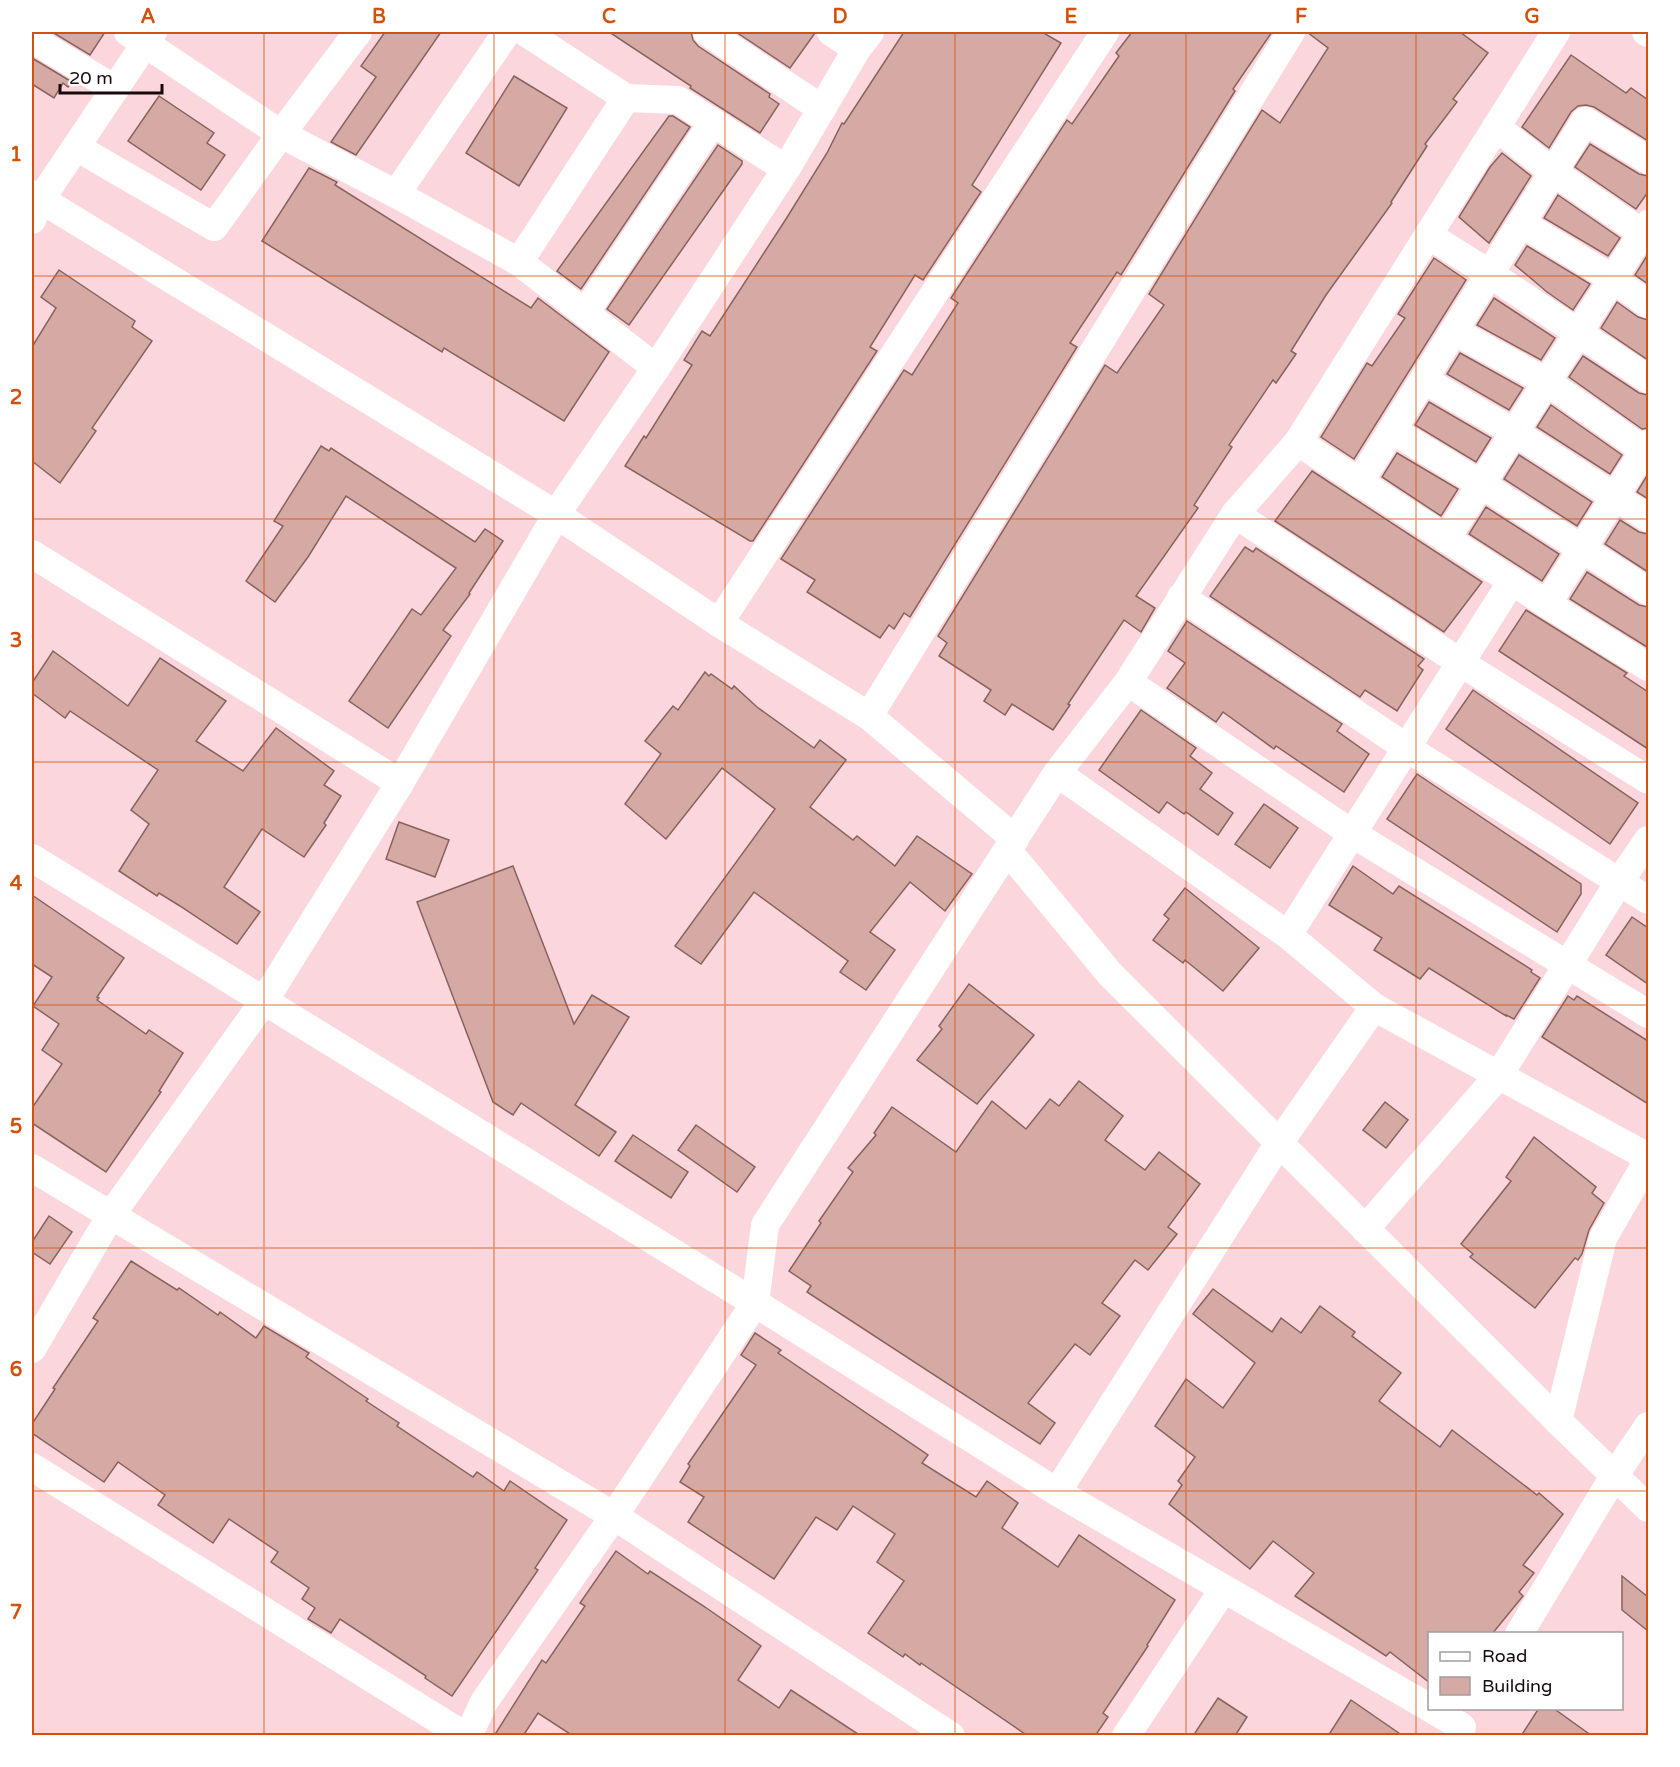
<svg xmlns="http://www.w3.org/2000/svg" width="1680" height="1767" font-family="'Varela Round',sans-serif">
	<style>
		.building { fill: #d6aaa4; stroke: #89625c; stroke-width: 1.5 }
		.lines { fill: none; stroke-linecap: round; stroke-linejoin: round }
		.minor { stroke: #fff; stroke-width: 28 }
		.grid { fill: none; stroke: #d3510c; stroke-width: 1.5; stroke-opacity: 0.55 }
		.neatline { fill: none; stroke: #d3510c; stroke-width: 2 }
		.grid-label { font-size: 20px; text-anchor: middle; font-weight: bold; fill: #d3510c }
	</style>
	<rect width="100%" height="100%" fill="#fbd6dc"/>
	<g class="building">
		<polygon points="52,32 105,32 90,55"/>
		<polygon points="385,32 441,32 356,155 331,142 376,77 361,66"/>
		<polygon points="609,32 691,32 693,40 698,46 770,94 769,97 779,104 760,133 690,88 691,86"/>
		<polygon points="736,32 815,32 815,33 790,68"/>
		<polygon points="904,32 1042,32 1061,43 972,185 981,192 923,280 915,275 870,347 877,351 753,541 750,541 625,466 644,436 646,438 692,365 684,360 702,331 710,336 786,219 827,153 842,123 844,124"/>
		<polygon points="1132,32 1272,32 1233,89 1235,91 1121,275 1117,272 1070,343 1077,347 910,617 904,613 894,629 889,625 880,638 807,592 815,580 781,559 904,370 912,375 958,303 951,298 1067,120 1072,124 1119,56 1116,53"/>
		<polygon points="1307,32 1460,32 1488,53 1453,99 1457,102 1425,144 1427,146 1391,202 1392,203 1326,295 1291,351 1296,354 1276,383 1273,380 1229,445 1232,447 1194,505 1198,508 1136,596 1155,608 1141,632 1124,620 1068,704 1070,705 1053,730 1012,704 1005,715 984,701 991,690 939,656 947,643 938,636 1105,365 1117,373 1164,305 1149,294 1262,110 1280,123 1328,48"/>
		<polygon points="1571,55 1626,93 1631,88 1648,100 1648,141 1594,107 1586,105 1578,106 1571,112 1549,148 1522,127"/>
		<polygon points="32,58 72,82 68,87 63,83 54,98 32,84"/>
		<polygon points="514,76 567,108 519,186 466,153"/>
		<polygon points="159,96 214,133 207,143 225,155 201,190 128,141"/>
		<polygon points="669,116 673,116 690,127 581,289 557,271"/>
		<polygon points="1590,144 1639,174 1648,176 1648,192 1636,209 1575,167"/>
		<polygon points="718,145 742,161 742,164 629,325 607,309"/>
		<polygon points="1502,153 1531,176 1489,243 1459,217 1490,167"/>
		<polygon points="309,168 337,182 335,185 531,308 538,298 609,352 564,421 444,348 442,352 262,241"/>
		<polygon points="1558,195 1620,238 1608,256 1544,218"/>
		<polygon points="1527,246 1590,284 1573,310 1547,292 1515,265"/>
		<polygon points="1648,254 1648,284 1635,275"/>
		<polygon points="1434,258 1466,280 1354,459 1321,437 1367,363 1372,366 1405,318 1398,314"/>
		<polygon points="59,270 135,321 132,327 152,341 92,428 96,431 60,483 32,461 32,347 56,308 41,297"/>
		<polygon points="1494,298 1555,338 1541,360 1477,325"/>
		<polygon points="1617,302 1638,317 1648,320 1648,360 1601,328"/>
		<polygon points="1460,353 1523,388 1509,410 1447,374"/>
		<polygon points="1583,356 1639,393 1648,395 1648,428 1642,429 1569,377"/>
		<polygon points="1429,402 1491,438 1476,462 1415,425"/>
		<polygon points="1551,405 1622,455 1610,474 1537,427"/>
		<polygon points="321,446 329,451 331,448 475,542 485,529 503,541 469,593 470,594 443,630 451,636 388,728 349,701 412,609 421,615 456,568 346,496 308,557 275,602 246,581 283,526 274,521"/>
		<polygon points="1397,453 1458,489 1441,516 1382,477"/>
		<polygon points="1519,455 1592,502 1577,526 1504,479"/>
		<polygon points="1312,471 1482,582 1444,632 1275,521"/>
		<polygon points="1648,474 1648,499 1637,492"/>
		<polygon points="1486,507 1559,554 1542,581 1469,534"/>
		<polygon points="1620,520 1639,532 1648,534 1648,572 1605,544"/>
		<polygon points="1245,547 1253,552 1256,548 1424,659 1418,666 1423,670 1397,711 1365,690 1360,697 1210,596"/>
		<polygon points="1587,572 1639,605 1648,607 1648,644 1647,647 1570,599"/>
		<polygon points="1526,610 1627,673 1624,676 1648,692 1648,749 1499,651"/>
		<polygon points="1187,621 1342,724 1337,731 1369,754 1344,792 1276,746 1274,749 1223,712 1216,722 1167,688 1185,663 1168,651"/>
		<polygon points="53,651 128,706 160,658 226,701 196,741 243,771 276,728 334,771 324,785 341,796 324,823 326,825 304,857 262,829 224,887 260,912 237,944 180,906 159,893 157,896 119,871 149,824 131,810 158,770 70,711 65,718 32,693 32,683"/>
		<polygon points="705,672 709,676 711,674 732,689 734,686 757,707 814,748 820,740 846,760 810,807 853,840 857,836 895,866 917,836 972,874 945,911 910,882 870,932 895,950 866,990 840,972 848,961 754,892 701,964 675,946 775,809 722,768 666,839 625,804 661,754 645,741 673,706 678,710"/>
		<polygon points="1473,690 1638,803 1610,844 1446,729"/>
		<polygon points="1141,710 1196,748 1190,756 1212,773 1200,789 1233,813 1218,835 1186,812 1184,814 1167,802 1159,813 1099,770"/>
		<polygon points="1417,774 1581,884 1581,894 1557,932 1387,819"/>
		<polygon points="1264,804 1298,828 1270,868 1235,844"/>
		<polygon points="399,822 449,840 435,877 386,859"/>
		<polygon points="513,866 574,1024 592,995 629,1017 575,1105 616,1132 599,1156 521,1103 513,1115 493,1102 417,902"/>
		<polygon points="1353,866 1393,894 1399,886 1532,970 1531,972 1540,978 1514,1019 1506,1015 1506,1016 1429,968 1420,979 1374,950 1382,938 1329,905"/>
		<polygon points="1185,888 1259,948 1223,991 1185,960 1183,963 1153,940 1169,919 1164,915"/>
		<polygon points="32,895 124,958 97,997 99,998 97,1000 146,1034 149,1030 183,1053 159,1091 161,1092 106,1172 32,1123 32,1108 62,1064 42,1050 59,1024 33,1006 52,977 32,964"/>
		<polygon points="1632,917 1648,928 1648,984 1606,955"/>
		<polygon points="969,984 1034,1035 977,1104 917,1060 942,1029 939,1026"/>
		<polygon points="1568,996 1574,1000 1577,996 1648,1041 1648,1104 1542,1037"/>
		<polygon points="1079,1081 1123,1116 1105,1140 1145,1170 1159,1152 1200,1184 1168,1227 1177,1234 1148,1270 1135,1260 1102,1303 1120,1316 1090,1355 1075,1344 1028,1403 1055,1423 1040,1444 807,1292 811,1286 789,1271 821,1223 819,1221 853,1172 848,1168 876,1135 874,1133 892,1107 956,1152 992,1101 1026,1129 1050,1099 1059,1106"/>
		<polygon points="1385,1102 1408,1120 1386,1148 1363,1130"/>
		<polygon points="696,1125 755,1167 737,1192 678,1150"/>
		<polygon points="633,1135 688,1172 671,1198 615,1161"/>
		<polygon points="1534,1137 1596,1187 1592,1193 1604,1203 1589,1230 1582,1254 1578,1260 1575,1258 1535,1308 1470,1257 1473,1254 1461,1244 1511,1181 1506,1177"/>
		<polygon points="49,1216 72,1232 50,1264 32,1252 32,1242"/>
		<polygon points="131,1261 177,1290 179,1288 218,1315 220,1312 256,1338 264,1326 309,1353 306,1357 368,1399 366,1401 399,1423 397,1426 473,1477 477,1472 504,1491 510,1481 567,1520 535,1568 538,1570 452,1696 425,1678 426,1676 340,1619 331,1633 308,1619 315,1608 302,1599 309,1588 271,1562 278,1552 229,1519 213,1543 158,1505 165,1495 118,1462 104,1482 32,1433 32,1424 55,1389 53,1388 98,1321 93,1318"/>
		<polygon points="1213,1289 1272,1332 1281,1318 1301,1333 1320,1306 1355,1332 1352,1336 1401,1373 1379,1401 1440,1447 1452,1430 1537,1495 1539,1493 1563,1514 1523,1565 1534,1573 1519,1592 1523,1596 1492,1634 1430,1634 1430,1683 1390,1652 1386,1656 1295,1596 1314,1573 1273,1541 1250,1569 1169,1504 1182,1485 1178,1481 1195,1457 1155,1426 1186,1379 1223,1408 1255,1363 1193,1314"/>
		<polygon points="755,1333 781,1350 778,1353 928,1455 922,1463 976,1497 987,1481 1018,1503 1002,1528 1058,1567 1079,1535 1175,1600 1147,1645 1148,1646 1103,1713 1108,1717 1095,1736 1028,1736 921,1663 920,1665 905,1654 903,1657 868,1633 904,1581 877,1562 895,1534 853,1506 837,1530 816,1517 774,1579 688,1522 704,1497 680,1482 690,1466 688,1464 756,1365 741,1355"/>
		<polygon points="616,1551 648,1574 650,1571 705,1607 761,1646 738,1680 779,1708 791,1690 861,1736 573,1736 538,1713 523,1736 494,1736 542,1660 546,1663 585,1606 580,1603"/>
		<polygon points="1622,1576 1648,1597 1648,1631 1622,1610"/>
		<polygon points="1218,1698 1247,1717 1235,1736 1193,1736"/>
		<polygon points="1351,1700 1403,1736 1328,1736"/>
		<polygon points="1539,1708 1553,1708 1592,1736 1521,1736"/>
	</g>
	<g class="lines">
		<g class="minor">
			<polyline points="358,32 281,134 396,194"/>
			<polyline points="507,32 396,194 519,262 656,368"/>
			<polyline points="707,32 822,109"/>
			<polyline points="831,32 857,49"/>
			<polyline points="1646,32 1648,33"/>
			<polyline points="32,39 115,89"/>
			<polyline points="626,98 678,100 786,169"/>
			<polyline points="1496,127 1553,172 1648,237"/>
			<polyline points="76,147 214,227 281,134 128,32"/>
			<polyline points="32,194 557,515 719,623 869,716 1015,839"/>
			<polyline points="32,220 41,199 153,32"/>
			<polyline points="1521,223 1613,279 1648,304"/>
			<polyline points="1428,235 1490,274 1648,379"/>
			<polyline points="519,262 626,98 525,32"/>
			<polyline points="585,313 713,122"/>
			<polyline points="1454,331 1547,382 1648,453"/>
			<polyline points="1424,380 1514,432 1648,518"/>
			<polyline points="1392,430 1481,484 1648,591"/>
			<polyline points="1298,442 1547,604 1648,667"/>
			<polyline points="1359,483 1585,121 1648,160"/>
			<polyline points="1235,514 1461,663 1648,780"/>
			<polyline points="1446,539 1648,224"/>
			<polyline points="32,554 400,783"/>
			<polyline points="1181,597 1407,748 1648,900"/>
			<polyline points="1547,604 1648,444"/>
			<polyline points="719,623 1105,32"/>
			<polyline points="1128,682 1353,834 1648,1014"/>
			<polyline points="869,716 1291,32"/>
			<polyline points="1057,773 1288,935 1374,1007 1648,1157"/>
			<polyline points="1008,851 1110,974 1558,1421 1648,1508"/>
			<polyline points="32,858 755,1303 1057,1492 1430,1708"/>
			<polyline points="1288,935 1512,581"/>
			<polyline points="32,1168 614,1516 951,1736"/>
			<polyline points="1365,1229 1499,1075 1619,882 1648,840"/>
			<polyline points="32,1349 111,1215 264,1001 400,783 563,504 656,368 786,169 857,49 870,32"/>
			<polyline points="1558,1421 1603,1238 1648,1160"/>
			<polyline points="32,1467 465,1736"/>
			<polyline points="1057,1492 1279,1143 1374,1007"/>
			<polyline points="1519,1634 1614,1476 1648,1426"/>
			<polyline points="1430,1708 1462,1727"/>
			<polyline points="468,1736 484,1702 614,1516 755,1303 765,1225 1057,773 1128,682 1235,514 1298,442 1556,32"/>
			<polyline points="1126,1736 1223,1590"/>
		</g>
	</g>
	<path class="grid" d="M264,32V1736M494,32V1736M725,32V1736M955,32V1736M1186,32V1736M1416,32V1736M32,276H1648M32,519H1648M32,762H1648M32,1005H1648M32,1248H1648M32,1491H1648"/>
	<rect width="1680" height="1767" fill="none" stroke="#ffffff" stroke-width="66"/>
	<rect x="1428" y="1632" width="195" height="78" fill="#ffffff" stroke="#a29d9e" stroke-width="1.5"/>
	<rect x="1440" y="1652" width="30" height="9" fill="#ffffff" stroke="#a29d9e" stroke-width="1.5"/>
	<text x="1482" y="1662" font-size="18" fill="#17090c">Road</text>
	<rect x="1440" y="1677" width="30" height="18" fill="#d6aaa4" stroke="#a29d9e" stroke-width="1.5"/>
	<text x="1482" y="1692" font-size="18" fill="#17090c">Building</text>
	<path d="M60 84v9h102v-9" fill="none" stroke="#17090c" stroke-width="3"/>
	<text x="69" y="84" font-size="18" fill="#17090c" stroke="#ffffff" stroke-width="4.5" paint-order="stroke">20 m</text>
	<rect x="33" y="33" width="1614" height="1701" class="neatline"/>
	<g class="grid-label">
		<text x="148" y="23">A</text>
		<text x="379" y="23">B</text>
		<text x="609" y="23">C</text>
		<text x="840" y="23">D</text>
		<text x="1071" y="23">E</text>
		<text x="1301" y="23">F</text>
		<text x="1532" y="23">G</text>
		<text x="16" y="161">1</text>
		<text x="16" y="404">2</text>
		<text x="16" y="647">3</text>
		<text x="16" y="890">4</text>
		<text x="16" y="1133">5</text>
		<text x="16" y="1376">6</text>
		<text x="16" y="1619">7</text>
	</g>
</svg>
